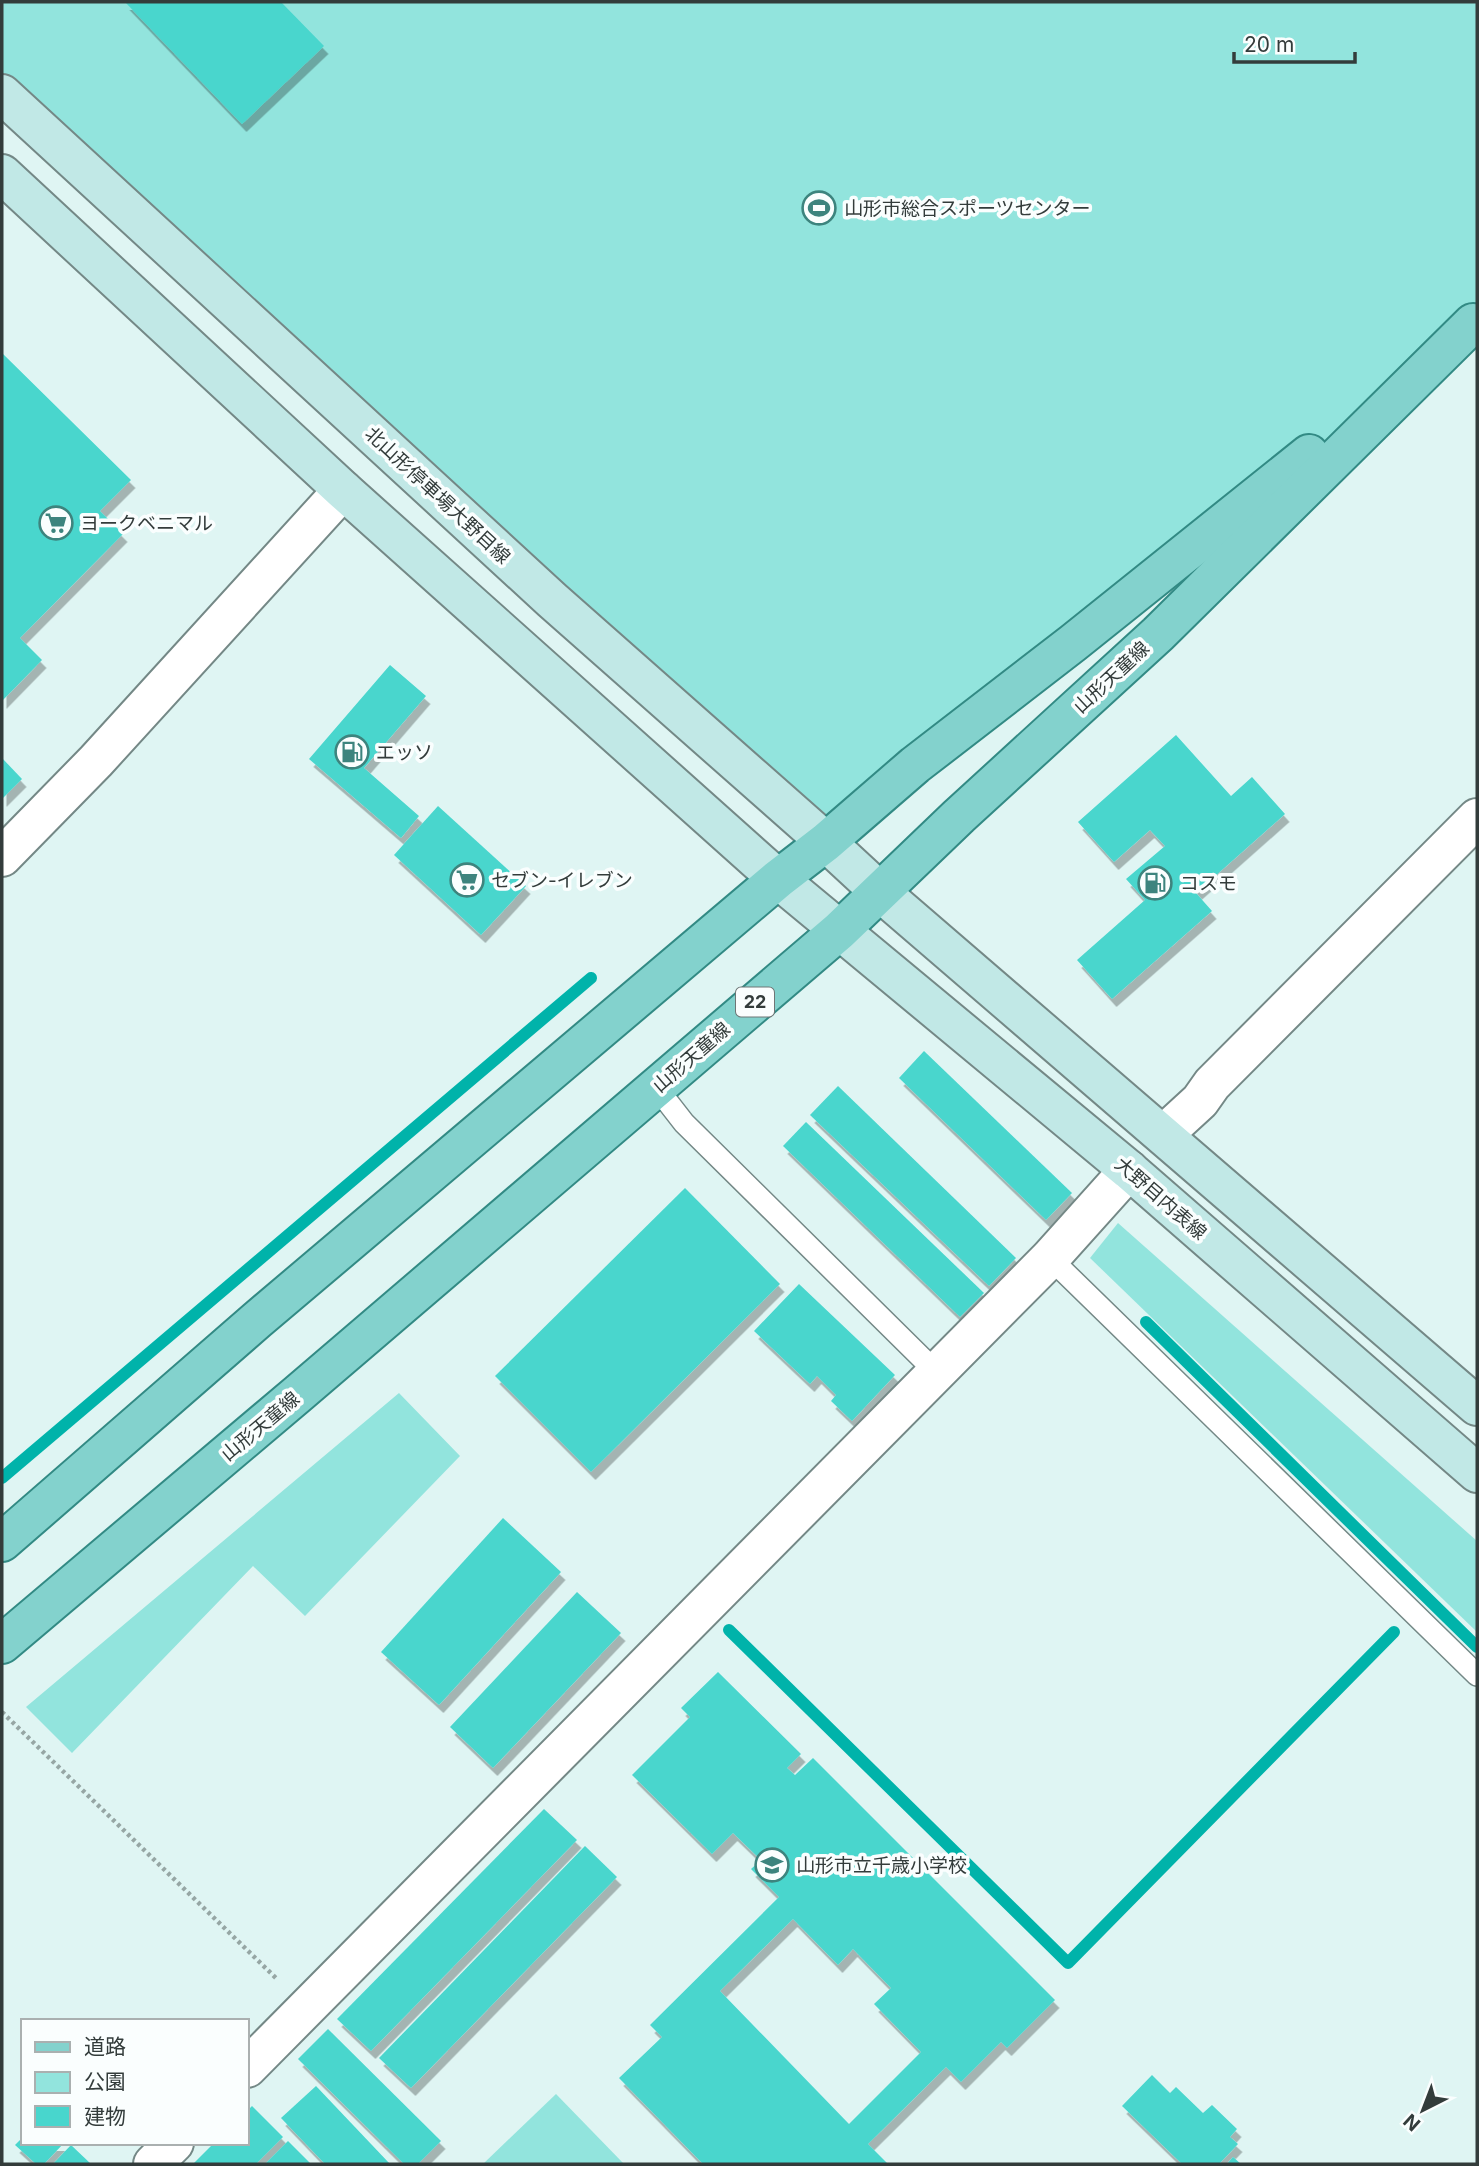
<svg xmlns="http://www.w3.org/2000/svg" width="1479" height="2166" font-family="Inter,'Noto Sans JP',sans-serif">
	<style>
		.green { fill: #92e4dd }
		.lines { fill: none; stroke-linecap: round; stroke-linejoin: round }
		.stream { stroke: #00b3aa; stroke-width: 12 }
		.building { fill: #48d6cd; fill-rule: evenodd; filter: url(#shadow) }
		.service-casing { stroke: #748886; stroke-width: 24 }
		.minor-casing { stroke: #748886; stroke-width: 42 }
		.tertiary-casing { stroke: #748886; stroke-width: 42 }
		.secondary-casing { stroke: #748886; stroke-width: 42 }
		.primary-casing { stroke: #328a84; stroke-width: 42 }
		.path { stroke: #96a6a4; stroke-width: 4.5; stroke-dasharray: 3.5 3.5; stroke-linecap: butt }
		.service { stroke: #fff; stroke-width: 21 }
		.minor { stroke: #fff; stroke-width: 38 }
		.tertiary { stroke: #fff; stroke-width: 38 }
		.secondary { stroke: #c1e8e6; stroke-width: 38 }
		.primary { stroke: #83d2cd; stroke-width: 38 }
		.labels { text-anchor: middle; stroke-width: 7; stroke-linejoin: round; paint-order: stroke }
		.shield { fill: #fafefe; stroke: #6f7676; stroke-width: 2 }
		.shield-label { font-size: 18px; font-weight: bold; fill: #333c3b }
		.poi-label { font-size: 19px; fill: #333c3b; stroke: #fafefe; text-anchor: start }
		.street-label { font-size: 19px; fill: #333c3b; stroke: #fafefe }
	</style>
	<defs>
		<filter id="shadow"><feDropShadow dx="4.5" dy="8" stdDeviation="0" flood-color="#0004"/></filter>
	</defs>
	<rect width="100%" height="100%" fill="#dff5f3"/>
	<g class="green">
		<polygon points="2,2 1477,2 1477,319 826,842 2,94"/>
		<polygon points="1118,1223 1477,1541 1477,1632 1090,1258"/>
		<polygon points="399,1393 460,1456 305,1616 253,1566 72,1753 26,1707"/>
		<polygon points="556,2094 624,2164 483,2164"/>
	</g>
	<g class="lines">
		<g class="stream">
			<polyline points="1146,1322 1477,1647"/>
			<polyline points="2,1478 591,978"/>
			<polyline points="729,1630 1068,1963 1394,1632"/>
		</g>
	</g>
	<g class="building">
		<polygon points="125,2 281,2 324,46 242,124"/>
		<polygon points="2,353 131,480 100,511 123,534 20,638 42,660 2,701"/>
		<polygon points="390,665 426,696 364,768 419,816 401,838 309,759"/>
		<polygon points="1176,735 1231,796 1252,777 1285,814 1196,893 1212,911 1112,999 1077,960 1145,900 1126,879 1165,846 1150,830 1114,862 1078,822"/>
		<polygon points="2,758 22,779 2,799"/>
		<polygon points="438,806 526,886 481,935 394,855"/>
		<polygon points="924,1051 1072,1193 1046,1220 899,1078"/>
		<polygon points="838,1086 1016,1258 989,1286 810,1115"/>
		<polygon points="806,1122 984,1293 960,1317 783,1146"/>
		<polygon points="685,1188 780,1284 591,1472 495,1376"/>
		<polygon points="799,1284 895,1375 852,1421 831,1401 836,1395 817,1376 810,1384 754,1331"/>
		<polygon points="503,1518 561,1572 439,1705 381,1652"/>
		<polygon points="577,1592 621,1633 493,1768 450,1727"/>
		<path d="M718,1672L801,1754L787,1768L795,1775L813,1758L1055,2000L1007,2048L1001,2042L961,2082L946,2067L868,2144L888,2164H703L619,2078L662,2037L650,2025L779,1897L751,1869L761,1860L733,1833L712,1854L632,1775L690,1717L681,1708ZM793,1919L838,1965L853,1949L891,1988L874,2004L921,2052L849,2124L720,1991Z"/>
		<polygon points="544,1809 577,1840 371,2051 337,2019"/>
		<polygon points="585,1846 617,1877 411,2088 379,2058"/>
		<polygon points="328,2029 441,2141 418,2164 404,2164 298,2059"/>
		<polygon points="1152,2075 1170,2093 1176,2087 1203,2113 1212,2105 1237,2129 1230,2137 1238,2144 1219,2164 1182,2164 1122,2106"/>
		<polygon points="316,2086 390,2164 325,2164 281,2118"/>
		<polygon points="252,2106 283,2137 256,2164 193,2164 214,2143 247,2143 247,2111"/>
		<polygon points="23,2137 23,2143 64,2143 44,2164 36,2164 15,2145"/>
		<polygon points="288,2141 311,2164 265,2164"/>
		<polygon points="71,2145 91,2164 53,2164"/>
		<polygon points="1233,2157 1241,2164 1227,2164"/>
	</g>
	<g class="lines">
		<defs>
			<g id="service">
				<polyline points="656,1087 684,1123 936,1372"/>
				<polyline points="1050,1258 1477,1675"/>
			</g>
			<g id="minor">
				<polyline points="1164,1134 1200,1101 1212,1084 1477,818"/>
				<polyline points="247,2068 1050,1258 1129,1170"/>
				<polyline points="153,2164 174,2143"/>
			</g>
			<polyline id="tertiary" points="2,857 96,761 343,490"/>
			<g id="secondary">
				<polyline points="2,94 552,600 826,842 879,891 1477,1406"/>
				<polyline points="2,174 343,490 778,879 1129,1170 1477,1473"/>
			</g>
			<g id="primary">
				<polyline points="2,1542 257,1320 778,879 826,842 915,765 1073,643 1309,454"/>
				<polyline points="2,1644 299,1393 839,931 959,816 1158,634 1473,323"/>
			</g>
		</defs>
		<use href="#service" class="service-casing"/>
		<use href="#minor" class="minor-casing"/>
		<use href="#tertiary" class="tertiary-casing"/>
		<use href="#secondary" class="secondary-casing"/>
		<use href="#primary" class="primary-casing"/>
		<polyline class="path" points="2,1712 278,1980"/>
		<use href="#service" class="service"/>
		<use href="#minor" class="minor"/>
		<use href="#tertiary" class="tertiary"/>
		<use href="#secondary" class="secondary"/>
		<use href="#primary" class="primary"/>
	</g>
	<defs>
		<symbol id="stadium-ring" viewBox="-11 -11 22 22"><circle r="9.5" fill="#fafefe" stroke="#3d847e" stroke-width="1.5"/><path d="M0-5a6.5 5 0 1 0 0 10a6.5 5 0 1 0 0-10ZM-3.5-1.8h7v3.6h-7Z" fill="#3d847e"/></symbol>
		<symbol id="supermarket-ring" viewBox="-11 -11 22 22"><circle r="9.5" fill="#fafefe" stroke="#3d847e" stroke-width="1.5"/><path d="M-6-5.5h2.5l.6 2H6L4.5 2H-2.5L-4.4-4H-6ZM-1.5 3.2a1.3 1.3 0 1 0 .1 0ZM3 3.2a1.3 1.3 0 1 0 .1 0Z" fill="#3d847e"/></symbol>
		<symbol id="fuel-ring" viewBox="-11 -11 22 22"><circle r="9.5" fill="#fafefe" stroke="#3d847e" stroke-width="1.5"/><path d="M-5.5-6h7V0h2V4h1.3V-2.5L3-4.5l.8-.8L6-3V5H2.5V1h-1V6h-7ZM-4.2-4.7v3.2H.2V-4.7Z" fill="#3d847e"/></symbol>
		<symbol id="school-ring" viewBox="-11 -11 22 22"><circle r="9.5" fill="#fafefe" stroke="#3d847e" stroke-width="1.5"/><path d="M0-5L7-2L0 1L-7-2ZM-4 1L0 2.5L4 1V4Q0 6-4 4Z" fill="#3d847e"/></symbol>
	</defs>
	<g fill-rule="evenodd">
		<use href="#stadium-ring" x="800" y="189" width="38" height="38"/>
		<use href="#supermarket-ring" x="37" y="504" width="38" height="38"/>
		<use href="#fuel-ring" x="333" y="733" width="38" height="38"/>
		<use href="#supermarket-ring" x="448" y="861" width="38" height="38"/>
		<use href="#fuel-ring" x="1136" y="864" width="38" height="38"/>
		<use href="#school-ring" x="753" y="1846" width="38" height="38"/>
	</g>
	<g class="labels">
		<rect class="shield" x="736" y="987.5" width="38" height="29" rx="5"/>
		<g class="shield-label">
			<text x="755" y="1008">22</text>
		</g>
		<g class="poi-label">
			<text x="844" y="215">山形市総合スポーツセンター</text>
			<text x="80" y="530">ヨークベニマル</text>
			<text x="376" y="759">エッソ</text>
			<text x="491" y="887">セブン-イレブン</text>
			<text x="1180" y="890">コスモ</text>
			<text x="796" y="1872">山形市立千歳小学校</text>
		</g>
		<g class="street-label">
			<text transform="translate(438 495) rotate(43)" y="7">北山形停車場大野目線</text>
			<text transform="translate(1111 677) rotate(-43)" y="7">山形天童線</text>
			<text transform="translate(691 1057) rotate(-41)" y="7">山形天童線</text>
			<text transform="translate(1161 1198) rotate(41)" y="7">大野目内表線</text>
			<text transform="translate(260 1426) rotate(-40)" y="7">山形天童線</text>
		</g>
	</g>
	<rect width="1479" height="2166" fill="none" stroke="#333c3b" stroke-width="7"/>
	<rect x="21" y="2019" width="228" height="126" fill="#fafefe" stroke="#aab0b0" stroke-width="2"/>
	<rect x="35" y="2042" width="35" height="10" fill="#83d2cd" stroke="#aab0b0" stroke-width="2"/>
	<text x="84" y="2054" font-size="21" fill="#333c3b">道路</text>
	<rect x="35" y="2072" width="35" height="21" fill="#92e4dd" stroke="#aab0b0" stroke-width="2"/>
	<text x="84" y="2089" font-size="21" fill="#333c3b">公園</text>
	<rect x="35" y="2106" width="35" height="21" fill="#48d6cd" stroke="#aab0b0" stroke-width="2"/>
	<text x="84" y="2124" font-size="21" fill="#333c3b">建物</text>
	<g transform="translate(1423 2110) rotate(222)" stroke="#fafefe" stroke-width="5" paint-order="stroke">
	<path d="M0-5L12 26L0 18L-12 26Z" fill="#333c3b"/>
	<text y="-10" font-size="19" font-weight="bold" text-anchor="middle" fill="#333c3b">N</text>
	</g>
	<path d="M1234 52v10h121v-10" fill="none" stroke="#333c3b" stroke-width="3.5"/>
	<text x="1244" y="52" font-size="21" fill="#333c3b" stroke="#fafefe" stroke-width="5" paint-order="stroke">20 m</text>
</svg>
